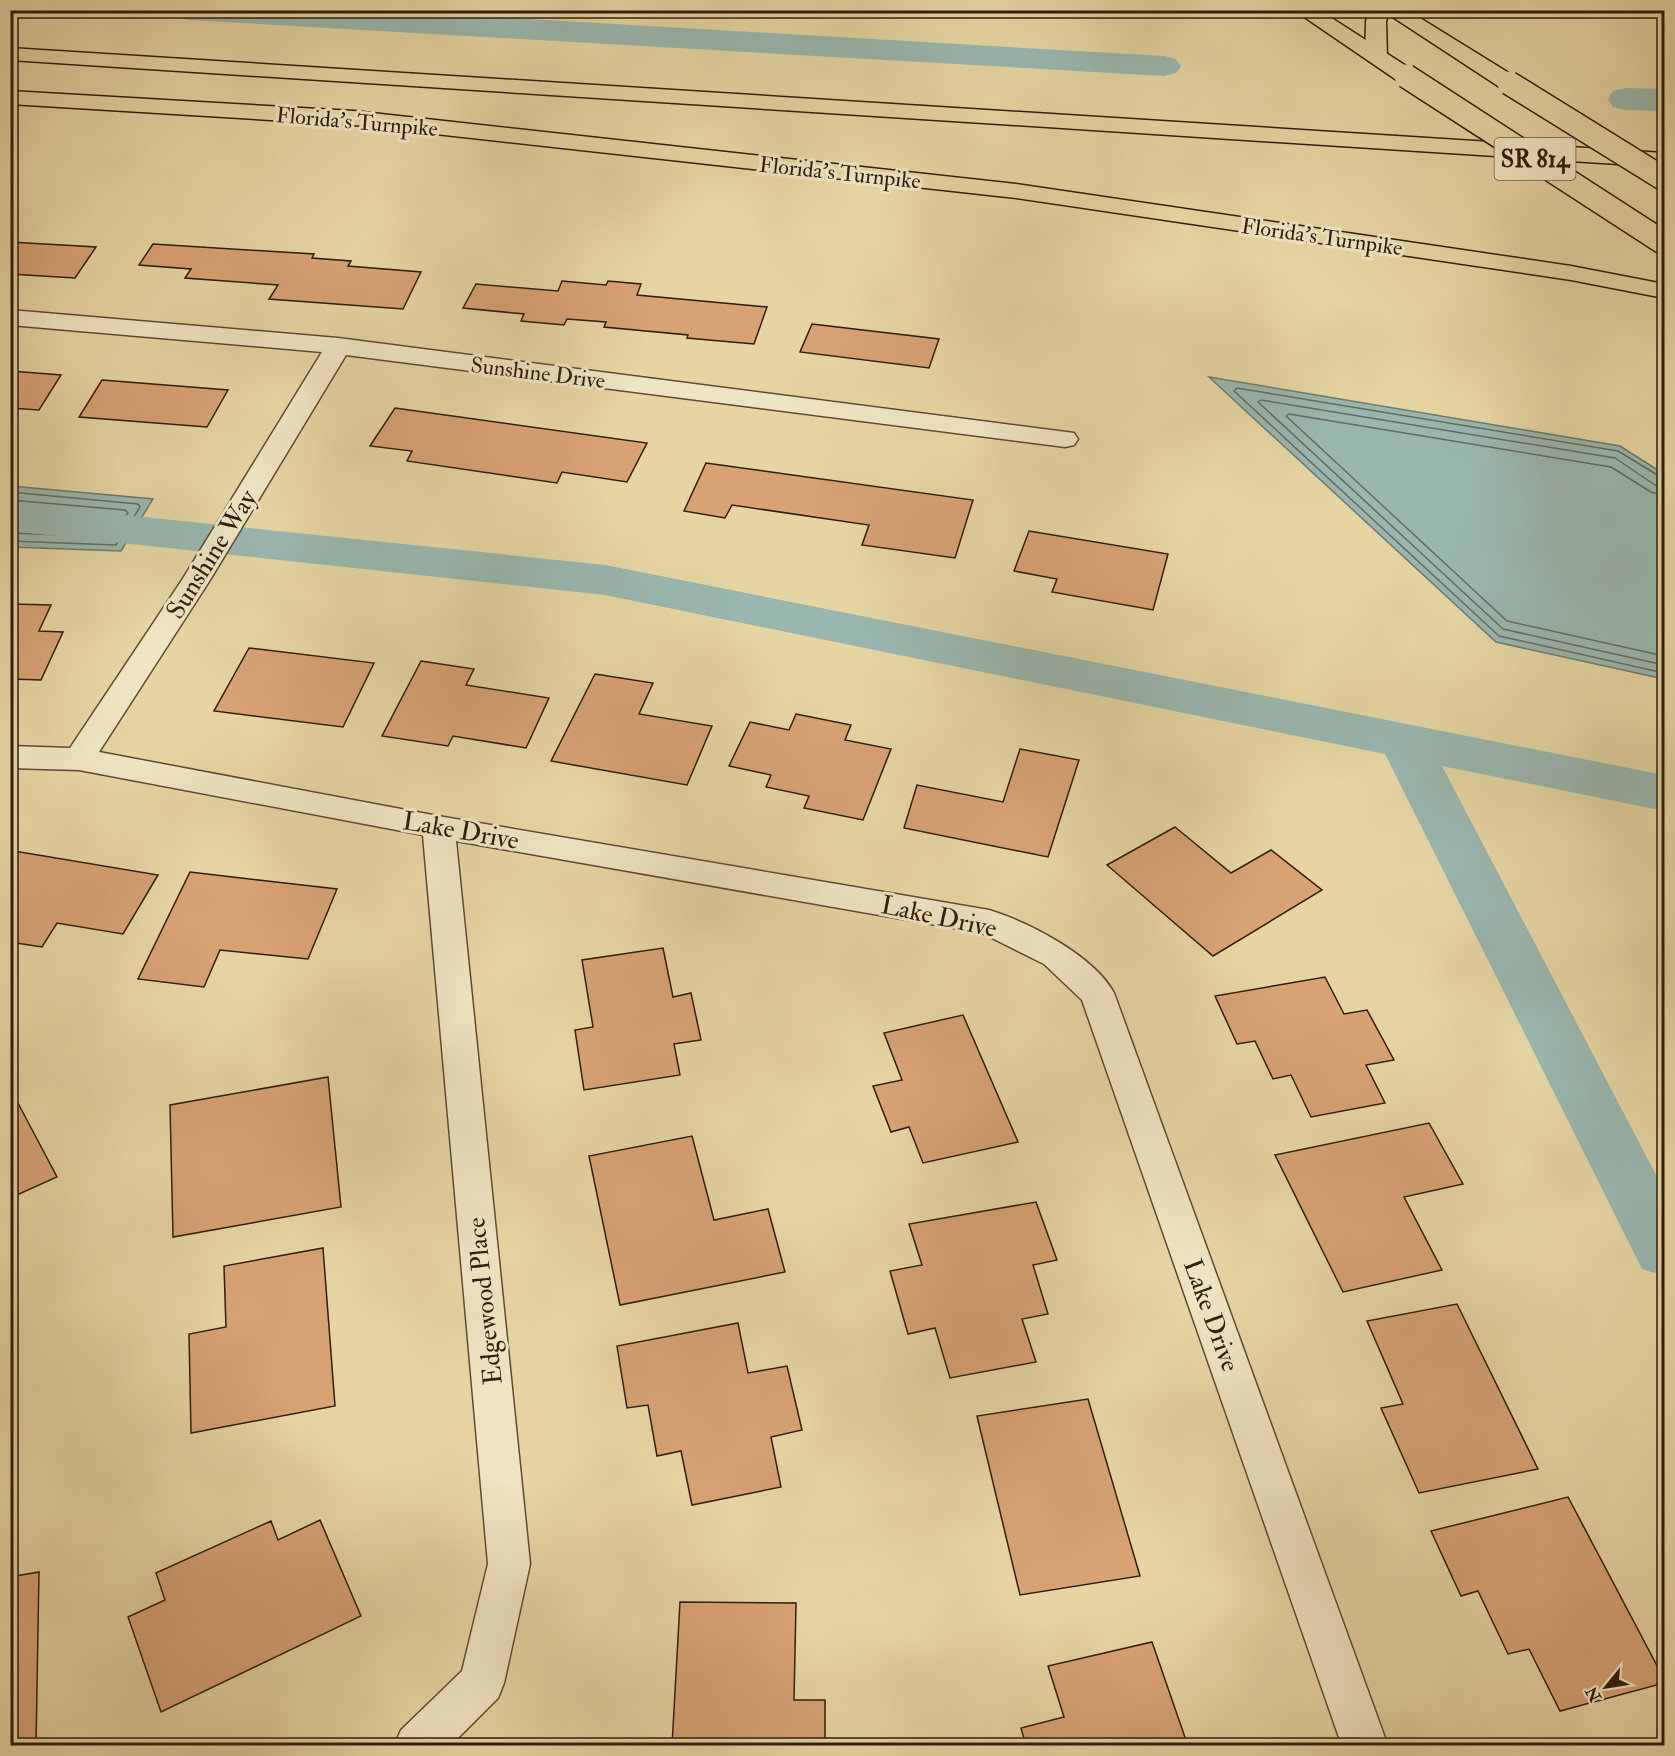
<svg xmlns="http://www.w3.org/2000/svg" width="1675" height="1756" font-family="'IM FELL Double Pica',serif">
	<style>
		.water { fill: #99b7af; stroke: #6f796f; stroke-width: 1.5 }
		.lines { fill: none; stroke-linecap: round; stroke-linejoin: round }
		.shore { stroke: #646a5e; stroke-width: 1.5 }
		.canal { fill: #99b7af; fill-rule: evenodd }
		.building { fill: #d8a273; stroke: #2f1d0e; stroke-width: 1.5 }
		.minor-casing { stroke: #5d4b33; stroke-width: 3 }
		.major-casing { stroke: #2f1d0e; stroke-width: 3 }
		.highway-casing { stroke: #2f1d0e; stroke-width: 3 }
		.minor { fill: #efe4c3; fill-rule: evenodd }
		.major { fill: #e6d5a3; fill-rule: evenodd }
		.highway { fill: #e6d5a3; fill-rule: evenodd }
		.major-bridge-casing { stroke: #2f1d0e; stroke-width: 26; stroke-linecap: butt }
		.major-bridge { stroke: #e6d5a3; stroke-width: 23 }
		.labels { text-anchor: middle; stroke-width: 6; stroke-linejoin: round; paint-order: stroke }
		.far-street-label { font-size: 22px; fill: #2f1d0e; stroke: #efe4c3 }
		.shield { fill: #efe4c3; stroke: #695944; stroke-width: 1.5 }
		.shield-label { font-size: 24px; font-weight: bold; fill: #2f1d0e }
		.street-label { font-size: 26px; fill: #2f1d0e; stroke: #efe4c3 }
	</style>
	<rect width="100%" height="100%" fill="#e6d5a3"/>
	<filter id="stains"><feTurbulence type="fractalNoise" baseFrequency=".00333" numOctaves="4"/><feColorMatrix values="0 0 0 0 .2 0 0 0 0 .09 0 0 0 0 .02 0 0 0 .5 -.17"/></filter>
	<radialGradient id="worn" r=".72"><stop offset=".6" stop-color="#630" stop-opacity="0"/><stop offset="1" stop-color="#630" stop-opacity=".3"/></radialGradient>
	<g class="water">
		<polygon points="1209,377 1620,446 1664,474 1664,679 1496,642"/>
		<polygon points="11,486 153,499 121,551 11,547"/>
	</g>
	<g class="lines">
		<g class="shore">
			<polyline points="1664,479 1618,451 1237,388 1234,391 1499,636 1664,673"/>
			<polyline points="1664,487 1655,485 1615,458 1261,400 1258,402 1503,629 1664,665"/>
			<polyline points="10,492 138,504 140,507 116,545 10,541"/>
			<polyline points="1664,496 1651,492 1611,467 1289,414 1286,416 1507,621 1664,656"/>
			<polyline points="10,500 125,510 128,513 112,537 10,533"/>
			<polyline points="10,509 110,518 112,521 107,528 10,524"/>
		</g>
		<g class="canal">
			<polygon points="173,10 374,10 1164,56 1176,59 1181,66 1176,73 1164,76 189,20 177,17"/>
			<polygon points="1626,88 1664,89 1664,111 1626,110 1613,107 1608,99 1613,91"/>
			<polygon points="10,503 605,565 1664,775 1664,811 1442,766 1664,1190 1664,1276 1642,1269 1385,754 605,595 10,531"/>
		</g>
	</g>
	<g class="building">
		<polygon points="10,242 96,247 75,278 10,274 13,266 10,265"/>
		<polygon points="153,244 314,254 312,258 351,261 348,266 421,272 403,309 269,299 278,285 185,278 191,269 139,265"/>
		<polygon points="562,281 606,285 608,281 641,284 637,295 767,307 754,344 687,338 688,335 604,327 606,322 567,319 564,325 521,321 524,314 463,308 476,284 558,291"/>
		<polygon points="812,324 939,339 929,368 800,352"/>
		<polygon points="10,371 61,375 39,410 10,408"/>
		<polygon points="102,380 228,390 207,427 79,417"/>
		<polygon points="395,408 647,443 627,482 562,472 557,483 407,461 412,451 370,446"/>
		<polygon points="706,463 973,500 955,558 862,545 869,525 732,505 725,518 684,511"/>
		<polygon points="1029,531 1168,554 1153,610 1052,592 1057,579 1014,571"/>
		<polygon points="10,604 51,605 39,631 63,632 41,680 10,679"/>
		<polygon points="249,648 374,663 343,727 214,711"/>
		<polygon points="421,661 474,669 466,685 549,698 526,748 453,736 448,746 382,736"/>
		<polygon points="595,674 653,683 639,714 712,726 687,785 551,761"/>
		<polygon points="796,714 851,725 845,740 891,749 863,820 804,808 809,796 766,787 771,775 729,766 750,722 789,730"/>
		<polygon points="1020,749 1079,760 1048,857 904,828 917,785 1003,802"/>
		<polygon points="1175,827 1231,873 1271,850 1322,890 1213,956 1107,865"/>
		<polygon points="14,851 158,875 123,934 57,923 42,947 10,942 10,856"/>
		<polygon points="190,872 337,889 308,959 220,950 204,987 138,979"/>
		<polygon points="663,948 673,997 691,993 701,1040 674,1044 680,1075 584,1090 575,1030 593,1027 582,960"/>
		<polygon points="1325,977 1344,1014 1367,1010 1394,1060 1366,1065 1385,1103 1311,1117 1291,1075 1273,1079 1255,1041 1237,1044 1215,996"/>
		<polygon points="963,1015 1018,1142 923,1163 909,1127 891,1132 873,1086 902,1080 884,1033"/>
		<polygon points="328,1077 341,1207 173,1237 170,1105"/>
		<polygon points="10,1088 57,1177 10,1198"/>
		<polygon points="1429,1123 1463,1184 1404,1197 1442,1270 1343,1292 1275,1155"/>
		<polygon points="692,1136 714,1220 768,1209 785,1272 620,1305 589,1156"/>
		<polygon points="1036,1202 1057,1260 1033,1265 1048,1314 1022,1319 1036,1362 950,1378 935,1328 908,1334 890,1271 922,1265 909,1224"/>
		<polygon points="323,1248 335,1406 191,1433 189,1334 226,1327 224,1266"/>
		<polygon points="16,1279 10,1418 10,1280"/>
		<polygon points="1457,1304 1538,1469 1419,1493 1381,1408 1403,1404 1367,1321"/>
		<polygon points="738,1323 748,1373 787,1366 802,1430 771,1437 781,1487 692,1505 681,1451 657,1456 648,1405 627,1408 617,1346"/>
		<polygon points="1088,1399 1140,1576 1020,1595 977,1416"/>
		<polygon points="1568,1497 1664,1679 1664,1683 1560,1711 1529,1649 1508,1654 1478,1591 1461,1596 1431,1531"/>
		<polygon points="320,1520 361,1616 161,1712 128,1617 165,1600 156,1573 271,1521 278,1540"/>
		<polygon points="39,1572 36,1746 10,1746 10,1577"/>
		<polygon points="680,1602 796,1603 794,1700 825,1700 825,1746 672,1746"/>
		<polygon points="1152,1642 1188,1746 1026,1746 1021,1728 1064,1717 1048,1666"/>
	</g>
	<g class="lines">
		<defs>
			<path id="minor" d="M10,310L338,338L1074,433L1078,439L1074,445L1065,447L346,355L210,580L99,752L438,816L989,910C1029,922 1094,956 1114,993L1388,1746H1342L1082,1000L1044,964L982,933L456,841L530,1564L504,1683L498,1698L450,1746H394L401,1730L462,1671L488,1564L423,835L79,770L10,768V746L70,748L182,580L322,352L10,325Z"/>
			<g id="major">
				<polygon points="1294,10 1319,10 1414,71 1417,76 1414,81 1406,82 1398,81"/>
				<polygon points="1382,10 1407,10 1517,78 1520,83 1517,88 1509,89 1501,88"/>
			</g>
			<g id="highway">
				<polygon points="1370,10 1390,10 1386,21 1387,57 1383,61 1376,63 1369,61 1365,57 1366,21"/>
				<polygon points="10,48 1664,153 1664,167 10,60"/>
				<polygon points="10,91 354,111 1016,184 1571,266 1664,284 1664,298 1571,280 1016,198 354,125 10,104"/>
			</g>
		</defs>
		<use href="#minor" class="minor-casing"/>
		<use href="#major" class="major-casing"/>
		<use href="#highway" class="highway-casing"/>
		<use href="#minor" class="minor"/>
		<use href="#major" class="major"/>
		<use href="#highway" class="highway"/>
		<defs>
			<g id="major-bridge">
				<polyline points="1406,76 1664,243"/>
				<polyline points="1509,83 1664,179"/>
			</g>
		</defs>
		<use href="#major-bridge" class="major-bridge-casing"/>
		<use href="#major-bridge" class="major-bridge"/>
	</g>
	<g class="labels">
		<g class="far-street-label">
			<text transform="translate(357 121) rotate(5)" y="8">Florida's Turnpike</text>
			<text transform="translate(840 172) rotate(6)" y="8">Florida's Turnpike</text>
			<text transform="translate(1322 236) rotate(8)" y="8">Florida's Turnpike</text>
			<text transform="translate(538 372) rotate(7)" y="8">Sunshine Drive</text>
		</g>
		<rect class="shield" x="1494.5" y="138" width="81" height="42" rx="4.5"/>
		<g class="shield-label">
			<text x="1535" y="167">SR 814</text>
		</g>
		<g class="street-label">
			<text transform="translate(211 554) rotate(-58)" y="9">Sunshine Way</text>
			<text transform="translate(461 830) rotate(10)" y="9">Lake Drive</text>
			<text transform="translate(939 916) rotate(12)" y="9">Lake Drive</text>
			<text transform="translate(484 1301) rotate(-96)" y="9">Edgewood Place</text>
			<text transform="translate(1212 1315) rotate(70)" y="9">Lake Drive</text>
		</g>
	</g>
	<rect width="1675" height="1756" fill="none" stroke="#e6d5a3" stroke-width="36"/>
	<rect x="12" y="12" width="1651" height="1732" fill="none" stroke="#2f1d0e" stroke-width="3"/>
	<rect x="18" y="18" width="1639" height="1720" fill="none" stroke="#2f1d0e" stroke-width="1.5"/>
	<g transform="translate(1606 1687) rotate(240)" stroke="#efe4c3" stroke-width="4.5" paint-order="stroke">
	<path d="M0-4.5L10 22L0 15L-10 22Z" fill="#2f1d0e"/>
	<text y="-9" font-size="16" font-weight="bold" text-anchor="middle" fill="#2f1d0e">N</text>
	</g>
	<rect width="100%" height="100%" filter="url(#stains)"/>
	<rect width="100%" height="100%" fill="url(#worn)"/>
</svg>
